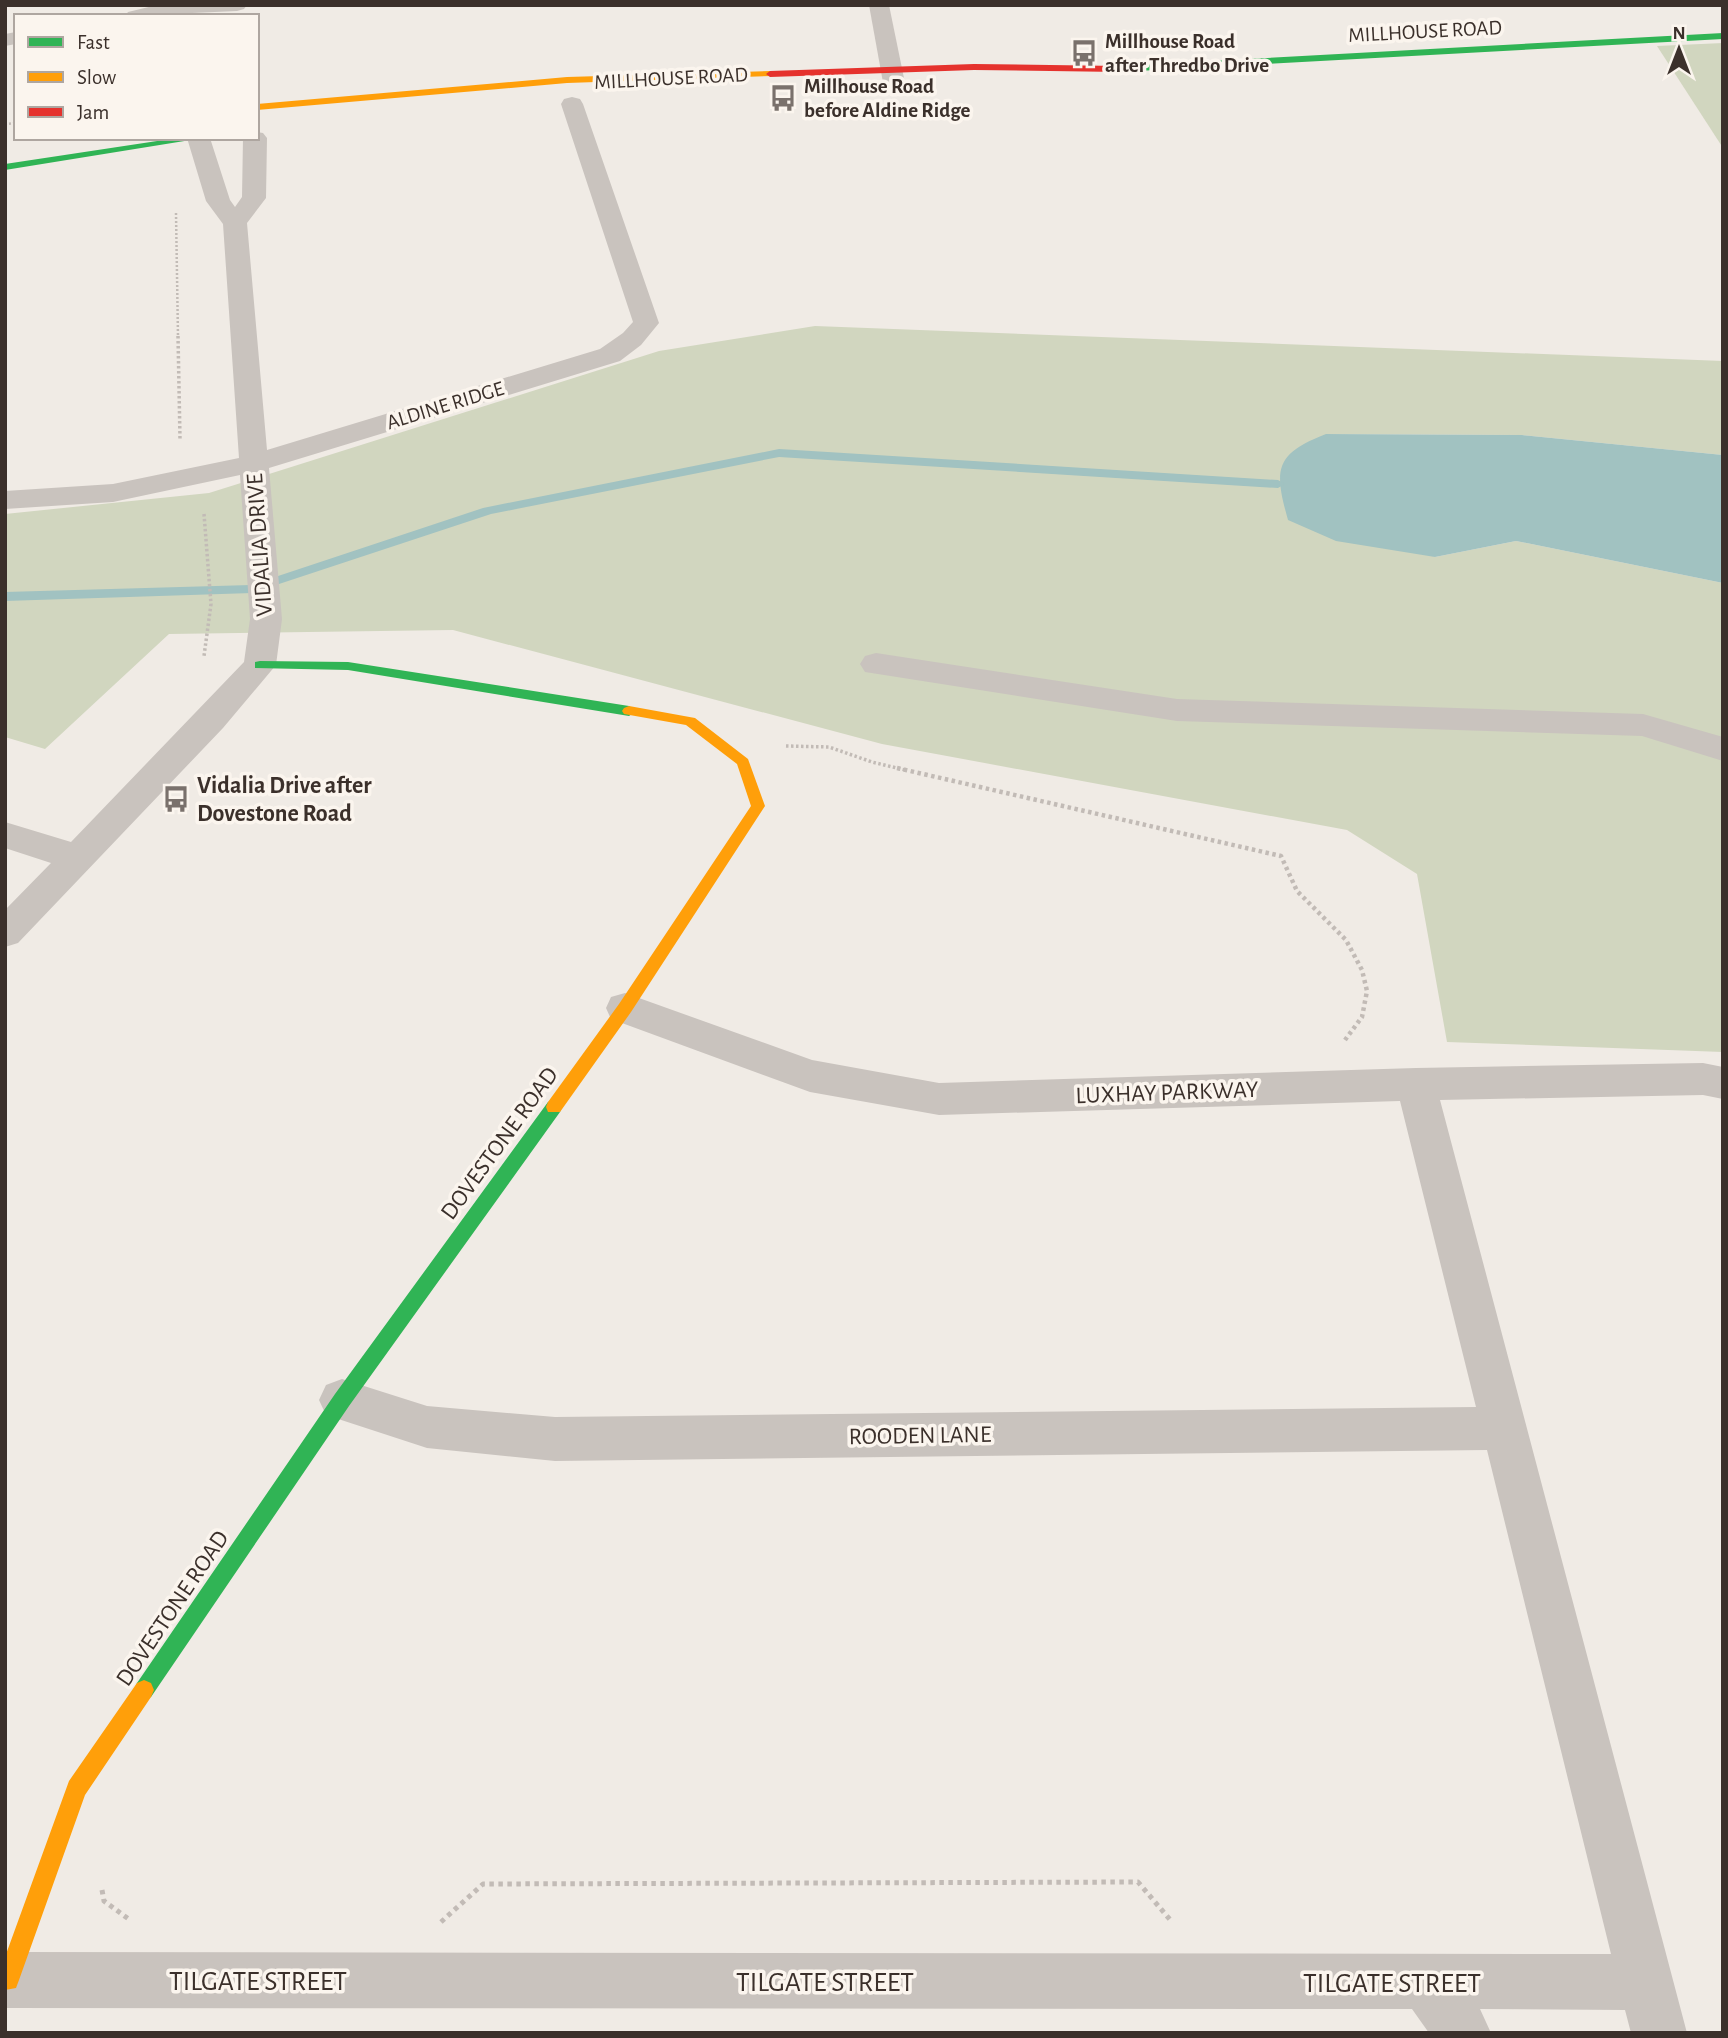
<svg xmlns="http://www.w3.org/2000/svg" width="1728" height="2038" font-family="'Alegreya Sans',sans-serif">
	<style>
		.green { fill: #d1d6bf }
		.water { fill: #a1c2c1 }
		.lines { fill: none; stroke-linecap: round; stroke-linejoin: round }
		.stream { fill: #a1c2c1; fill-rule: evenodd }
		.path-far3 { stroke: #c2bbb6; stroke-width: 2.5; stroke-dasharray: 2 2; stroke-linecap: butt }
		.path-far2 { stroke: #c2bbb6; stroke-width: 3.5; stroke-dasharray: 2.5 2.5; stroke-linecap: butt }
		.path-far1 { stroke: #c2bbb6; stroke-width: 4.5; stroke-dasharray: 3.5 3.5; stroke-linecap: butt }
		.path { stroke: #c2bbb6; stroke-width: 5; stroke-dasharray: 4.5 4.5; stroke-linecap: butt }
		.street { fill: #c9c3be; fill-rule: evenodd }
		.fast { fill: #30b455; fill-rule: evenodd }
		.slow { fill: #ff9f0a; fill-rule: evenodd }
		.jam { fill: #e5322d; fill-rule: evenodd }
		.labels { text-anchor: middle; stroke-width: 7; stroke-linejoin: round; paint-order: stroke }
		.far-street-label { font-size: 21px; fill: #3b302b; stroke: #fbf5ee }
		.far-poi-label { font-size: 21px; font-weight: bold; fill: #3b302b; stroke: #fbf5ee; text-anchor: start }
		.street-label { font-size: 24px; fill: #3b302b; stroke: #fbf5ee }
		.poi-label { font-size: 24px; font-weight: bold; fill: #3b302b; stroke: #fbf5ee; text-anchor: start }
		.near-street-label { font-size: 28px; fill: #3b302b; stroke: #fbf5ee }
	</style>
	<rect width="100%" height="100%" fill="#f0ebe5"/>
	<g class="green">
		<polygon points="1723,43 1723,148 1657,46"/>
		<polygon points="815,326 1723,361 1723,455 1522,435 1326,434 1435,557 1516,541 1723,583 1723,1052 1447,1042 1417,874 1347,830 882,744 453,630 169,634 45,749 5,737 5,514 209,493 659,351"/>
	</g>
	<path class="water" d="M1326,434L1522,435L1723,455V583L1516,541L1435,557L1336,541L1288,520C1274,470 1274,454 1326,434Z"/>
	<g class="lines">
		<polygon class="stream" points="779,449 1278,480 1285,484 1278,488 779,457 491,514 252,593 5,601 5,592 251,585 483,508"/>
		<g class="path-far3">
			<polyline points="5,124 16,123"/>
			<polyline points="176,213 178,337"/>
		</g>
		<g class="path-far2">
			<polyline points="178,336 180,439"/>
			<polyline points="204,514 211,604 204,656"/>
			<polyline points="786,746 829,747 872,762 905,770"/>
		</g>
		<polyline class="path-far1" points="897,768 1281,856 1297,891 1346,940 1362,970 1367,991 1362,1017 1345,1040"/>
		<g class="path">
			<polyline points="102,1890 104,1901 130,1920"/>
			<polyline points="441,1922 483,1884 1138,1882 1172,1922"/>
		</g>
		<g class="street">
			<polygon points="157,5 247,5 244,9 237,11 125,16 128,12"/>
			<polygon points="869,5 889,5 906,88 903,93 887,93 884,88"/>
			<polygon points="16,32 16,44 5,46 5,34"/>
			<polygon points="572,97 580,99 583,104 659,323 641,345 620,361 269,468 282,619 276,665 223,728 18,943 5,947 5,910 51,863 5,848 5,822 71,842 244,662 250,619 240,475 113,502 5,509 5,491 113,484 239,458 223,224 206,201 187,138 210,138 230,200 235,207 242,197 243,138 257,138 257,132 263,133 267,138 266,198 247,223 267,450 600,349 623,333 633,322 561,104 564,99"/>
			<polygon points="876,653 1177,699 1643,714 1723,737 1723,761 1642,736 1177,721 865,672 860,664 865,656"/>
			<polygon points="625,993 812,1060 939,1083 1416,1068 1703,1063 1723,1067 1723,1099 1703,1095 1440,1100 1687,2033 1631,2033 1625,2010 1480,2009 1491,2033 1429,2033 1412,2009 5,2008 5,1952 1611,1954 1487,1450 555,1461 427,1448 326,1415 319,1400 326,1385 342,1379 427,1406 555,1417 1476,1407 1400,1101 939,1115 810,1092 611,1019 606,1008 611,997"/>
		</g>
		<g class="fast">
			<polygon points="1723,33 1723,39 1119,72 1115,69 1119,66"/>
			<polygon points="177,138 203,138 5,170 5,164"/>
			<polygon points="260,661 348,662 629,706 636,711 629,716 348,670 255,668 255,662"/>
			<polygon points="554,1100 560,1102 562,1107 560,1112 349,1406 151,1697 144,1700 137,1697 134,1690 137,1683 335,1394 548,1102"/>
		</g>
		<g class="slow">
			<polygon points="770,71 774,74 773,76 567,83 257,110 257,104 567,77"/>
			<polygon points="629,706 695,718 748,759 765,806 631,1012 560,1112 548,1112 546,1107 548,1102 619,1004 751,806 737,764 686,725 624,714 622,711 624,708"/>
			<polygon points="144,1680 151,1683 154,1690 151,1697 85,1795 19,1980 16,1988 5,1990 5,1957 69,1781 137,1683"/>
		</g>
		<polygon class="jam" points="974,64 1119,66 1123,69 1119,72 974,70 770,77 766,74 770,71"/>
	</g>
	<defs>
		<symbol id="bus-bare" viewBox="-9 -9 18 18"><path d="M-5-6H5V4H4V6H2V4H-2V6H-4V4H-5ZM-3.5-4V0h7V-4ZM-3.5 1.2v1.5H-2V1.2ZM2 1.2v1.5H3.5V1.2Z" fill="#7a716c" stroke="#fbf5ee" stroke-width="2.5" paint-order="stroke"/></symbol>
	</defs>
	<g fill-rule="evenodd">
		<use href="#bus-bare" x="1065" y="34" width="38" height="38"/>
		<use href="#bus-bare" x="764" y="79" width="38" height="38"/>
		<use href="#bus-bare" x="157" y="780" width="38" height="38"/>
	</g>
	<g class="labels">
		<g class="far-street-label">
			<text transform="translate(1425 31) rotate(-3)" y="7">MILLHOUSE ROAD</text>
			<text transform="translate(671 78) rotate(-3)" y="7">MILLHOUSE ROAD</text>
			<text transform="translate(445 405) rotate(-17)" y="7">ALDINE RIDGE</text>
		</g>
		<g class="far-poi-label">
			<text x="1105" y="48">Millhouse Road<tspan x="1105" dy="24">after Thredbo Drive</tspan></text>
			<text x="804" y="93">Millhouse Road<tspan x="804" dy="24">before Aldine Ridge</tspan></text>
		</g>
		<g class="street-label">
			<text transform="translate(259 545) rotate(-94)" y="8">VIDALIA DRIVE</text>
			<text transform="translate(1167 1092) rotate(-2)" y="8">LUXHAY PARKWAY</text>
			<text transform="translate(499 1143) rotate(-54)" y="8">DOVESTONE ROAD</text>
			<text transform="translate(920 1435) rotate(-1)" y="8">ROODEN LANE</text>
			<text transform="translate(172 1608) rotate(-56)" y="8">DOVESTONE ROAD</text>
		</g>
		<g class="poi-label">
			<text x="197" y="793">Vidalia Drive after<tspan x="197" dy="28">Dovestone Road</tspan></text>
		</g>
		<g class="near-street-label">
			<text x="258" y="1990">TILGATE STREET</text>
			<text x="825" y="1991">TILGATE STREET</text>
			<text x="1392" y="1992">TILGATE STREET</text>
		</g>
	</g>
	<rect width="1728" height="2038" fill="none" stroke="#3b302b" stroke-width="14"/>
	<rect x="14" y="14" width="245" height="126" fill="#fbf5ee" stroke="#aea6a0" stroke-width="2"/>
	<rect x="28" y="37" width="35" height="10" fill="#30b455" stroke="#aea6a0" stroke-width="2"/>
	<text x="77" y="49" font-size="21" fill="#3b302b">Fast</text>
	<rect x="28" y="72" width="35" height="10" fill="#ff9f0a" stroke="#aea6a0" stroke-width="2"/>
	<text x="77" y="84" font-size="21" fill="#3b302b">Slow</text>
	<rect x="28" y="107" width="35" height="10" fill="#e5322d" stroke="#aea6a0" stroke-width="2"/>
	<text x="77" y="119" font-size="21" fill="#3b302b">Jam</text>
	<g transform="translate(1679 49)" stroke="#fbf5ee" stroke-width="5" paint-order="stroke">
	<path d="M0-5L12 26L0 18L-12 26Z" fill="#3b302b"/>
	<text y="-10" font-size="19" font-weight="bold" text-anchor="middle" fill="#3b302b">N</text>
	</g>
</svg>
